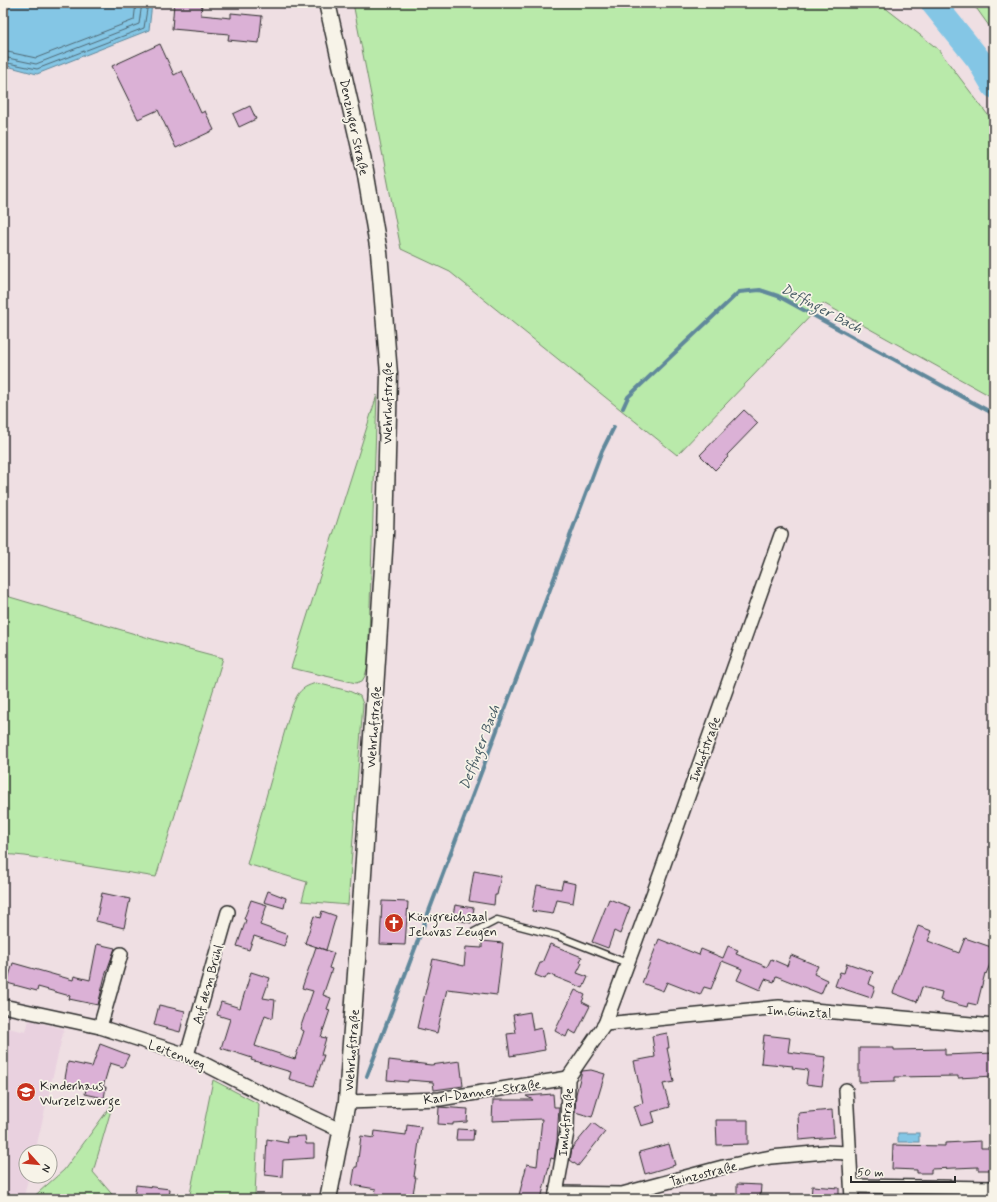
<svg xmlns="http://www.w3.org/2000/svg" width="997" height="1202" font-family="Mynerve,sans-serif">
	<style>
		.built { fill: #e9d1df }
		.green { fill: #b9eaaa; stroke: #728a6a }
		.water { fill: #84c6e5; stroke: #60889b }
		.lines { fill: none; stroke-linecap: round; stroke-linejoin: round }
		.shore { stroke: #4f6975; stroke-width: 1 }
		.stream { stroke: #60889b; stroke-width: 4 }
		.river { stroke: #84c6e5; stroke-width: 25 }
		.building { fill: #dbb1d6; stroke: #2b2b2b }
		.service-casing { stroke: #2b2b2b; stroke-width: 9 }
		.minor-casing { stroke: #2b2b2b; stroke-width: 16 }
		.tertiary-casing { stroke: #2b2b2b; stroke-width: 19 }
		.service { stroke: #f7f3e8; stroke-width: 6 }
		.minor { stroke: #f7f3e8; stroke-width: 13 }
		.tertiary { stroke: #f7f3e8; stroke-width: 16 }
		.labels { text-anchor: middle; stroke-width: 3.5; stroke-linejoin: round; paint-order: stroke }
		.street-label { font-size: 13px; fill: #2b2b2b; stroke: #f7f3e8 }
		.poi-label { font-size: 13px; fill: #2b2b2b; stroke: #f7f3e8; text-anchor: start }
		.water-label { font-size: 14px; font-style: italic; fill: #465a63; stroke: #f7f3e8 }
	</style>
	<rect width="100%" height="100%" fill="#efdfe3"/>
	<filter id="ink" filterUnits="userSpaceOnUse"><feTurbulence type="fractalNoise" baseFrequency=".025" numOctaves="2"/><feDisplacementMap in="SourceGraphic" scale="8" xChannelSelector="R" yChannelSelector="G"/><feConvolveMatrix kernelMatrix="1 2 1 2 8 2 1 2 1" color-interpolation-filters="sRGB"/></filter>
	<g filter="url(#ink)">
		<polygon class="built" points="29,1020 64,1029 35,1152 26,1152 26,1176 29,1176 23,1199 3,1199 3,1027 26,1032"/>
		<g class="green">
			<polygon points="353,3 879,3 938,49 994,123 994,398 823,303 677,455 450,272 401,249"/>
			<polygon points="969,3 994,3 994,33 977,9"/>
			<polygon points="377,395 368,665 365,676 362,681 356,683 291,668"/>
			<polygon points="3,595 159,641 223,658 156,877 25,856 3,854"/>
			<path d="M316,683L349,691L360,696L363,704L348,905L302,901L307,882L247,864L291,709C298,693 299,688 316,683Z"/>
			<polygon points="213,1080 259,1104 255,1195 287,1199 189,1199"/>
			<polygon points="113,1103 93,1172 116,1199 31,1199 64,1170"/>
		</g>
		<g class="water">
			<polygon points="3,3 152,3 149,30 37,74 3,65"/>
			<rect x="898" y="1133" width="21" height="9"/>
		</g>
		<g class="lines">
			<g class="shore">
				<polyline points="3,51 36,58 134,20 136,3"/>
				<polyline points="3,57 36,64 139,24 142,3"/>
				<polyline points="3,62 37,69 144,28 148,3"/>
			</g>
			<g class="stream">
				<polyline points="623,408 628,397 739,292 760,290 778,296 994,414"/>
				<polyline points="367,1076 602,451 614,427"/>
			</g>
			<polyline class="river" points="933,3 979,60 994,86"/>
		</g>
		<g class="building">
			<polygon points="174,3 202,3 201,15 231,18 231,13 262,16 259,43 228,40 229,34 172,29"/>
			<polygon points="160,44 174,75 182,71 201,113 205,111 214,130 176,148 158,110 138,119 112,66"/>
			<polygon points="250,106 256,119 239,127 233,114"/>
			<polygon points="744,410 758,423 727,455 728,457 715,470 700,455"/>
			<polygon points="474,871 501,876 497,895 495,895 494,905 469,901"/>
			<polygon points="563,881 576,884 573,903 557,900 553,914 532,911 537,885 561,889"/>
			<polygon points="268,891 286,898 284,908 264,902"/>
			<polygon points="102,893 130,899 124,928 96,921"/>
			<polygon points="609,899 630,907 620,934 614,931 608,948 592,942"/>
			<polygon points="251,900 267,905 260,925 288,935 284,946 254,936 249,950 237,946 246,920 244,919"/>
			<polygon points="382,901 408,902 405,945 380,944"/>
			<polygon points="455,905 474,908 471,923 452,919"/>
			<polygon points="322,911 336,916 326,950 305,943 314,916 320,918"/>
			<polygon points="918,926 932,931 928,941 959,953 965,938 994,948 994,963 991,962 986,974 985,973 977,1005 968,1003 967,1007 940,1000 942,992 922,987 917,1002 893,993"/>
			<polygon points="659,939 699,955 701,949 723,958 728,946 738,950 736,954 767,967 771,959 787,966 791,955 818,966 814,974 827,980 821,994 776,976 774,982 765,979 760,990 737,980 742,969 722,961 711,989 704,987 700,995 667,982 663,991 642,983"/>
			<polygon points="482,941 503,943 497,995 447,989 437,1033 417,1028 433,959 464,966 466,947 482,948"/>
			<polygon points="97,944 115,948 105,976 98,1005 69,999 70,996 38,987 37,991 7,983 13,963 73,980 74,976 90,980"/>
			<polygon points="550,944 582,957 580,962 582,963 577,973 588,977 583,988 548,974 545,979 535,975 540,963 542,963"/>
			<polygon points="316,947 334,953 329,968 332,969 323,995 331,998 327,1009 330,1010 321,1037 326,1038 321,1055 324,1055 314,1086 289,1079 291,1072 251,1060 252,1058 221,1048 230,1019 217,1015 221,1002 240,1008 251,972 270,978 263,998 275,1000 273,1018 265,1015 255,1046 295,1059 304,1031 300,1029 313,991 302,988"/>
			<polygon points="847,963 873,972 869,984 875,987 871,998 835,986 840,972 844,973"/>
			<polygon points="575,990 585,995 582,1002 590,1006 576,1034 569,1030 566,1037 555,1031"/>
			<polygon points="159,1005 185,1011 180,1032 154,1025"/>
			<polygon points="530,1012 533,1030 541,1028 545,1050 510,1056 507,1034 516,1033 513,1015"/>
			<polygon points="667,1033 669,1048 667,1048 674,1082 663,1084 670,1107 652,1112 655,1122 641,1126 634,1106 643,1103 634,1061 655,1057 652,1036"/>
			<polygon points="764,1035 790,1038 788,1052 826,1057 822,1086 806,1084 808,1070 792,1068 793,1066 761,1063"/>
			<polygon points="100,1044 129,1055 123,1067 110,1063 103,1087 106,1087 104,1098 85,1094 86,1089 64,1084 68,1062 92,1067"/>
			<polygon points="859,1048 894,1048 894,1050 945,1049 945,1055 994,1053 994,1076 958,1078 958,1076 895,1077 895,1081 859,1082"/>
			<polygon points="389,1060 431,1065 460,1061 463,1086 434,1090 433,1082 408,1080 408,1082 387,1080"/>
			<polygon points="591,1070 605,1074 592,1117 575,1112 576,1094 582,1071"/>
			<polygon points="553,1094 554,1107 559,1107 557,1141 554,1159 551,1158 541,1199 518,1199 527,1164 537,1166 542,1119 492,1121 493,1100 533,1100 526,1096"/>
			<polygon points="439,1107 468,1109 467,1122 453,1123 453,1125 438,1124"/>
			<polygon points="832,1110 834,1137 799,1140 798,1113"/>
			<polygon points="716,1120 748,1120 748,1144 717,1145"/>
			<polygon points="593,1123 605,1132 578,1166 570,1160 572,1148"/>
			<polygon points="407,1125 421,1127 414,1177 416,1177 412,1199 397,1199 375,1195 376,1189 352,1185 355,1167 357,1167 361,1136 374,1138 375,1131 406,1135"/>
			<polygon points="457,1129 474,1130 473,1140 456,1140"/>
			<polygon points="305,1136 306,1144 314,1144 314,1158 283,1160 282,1177 265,1175 267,1139 288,1143 287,1137"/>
			<polygon points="981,1141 981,1148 990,1148 991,1170 978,1170 978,1167 931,1169 931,1173 917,1173 917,1170 892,1169 893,1145 945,1146 945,1143"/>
			<polygon points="669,1144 675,1165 645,1174 639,1152"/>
			<polygon points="737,1184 761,1185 760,1199 737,1199"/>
			<polygon points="136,1185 170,1189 169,1199 134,1199"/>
			<polygon points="812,1186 839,1188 839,1199 811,1199"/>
		</g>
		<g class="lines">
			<defs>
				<polyline id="service" points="474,932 497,920 558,936 627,963"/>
				<g id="minor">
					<polyline points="3,1006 100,1027 187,1055 255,1090 342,1131"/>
					<polyline points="605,1024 779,1007 994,1026"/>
					<polyline points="100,1027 121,954"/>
					<polyline points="187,1055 228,912"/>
					<polyline points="846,1090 852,1199"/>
					<polyline points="347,1102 440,1099 568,1078"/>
					<polyline points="852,1186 994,1188"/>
					<polyline points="556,1193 622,1194 723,1167 771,1157 825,1152 849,1153"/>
					<polyline points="555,1199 567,1132 568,1078 605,1024 659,878 781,535"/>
				</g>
				<polyline id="tertiary" points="327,3 365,170 379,252 389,374 385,536 362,890 350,1057 347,1102 328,1199"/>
			</defs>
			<use href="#service" class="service-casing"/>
			<use href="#minor" class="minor-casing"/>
			<use href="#tertiary" class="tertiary-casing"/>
			<use href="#service" class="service"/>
			<use href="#minor" class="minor"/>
			<use href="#tertiary" class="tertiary"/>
		</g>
	</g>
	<defs>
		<symbol id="church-disc" viewBox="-11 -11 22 22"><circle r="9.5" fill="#c8321e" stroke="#f7f3e8"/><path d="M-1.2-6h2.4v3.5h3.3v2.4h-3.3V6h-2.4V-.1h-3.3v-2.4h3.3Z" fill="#fff"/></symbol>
		<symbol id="school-disc" viewBox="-11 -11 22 22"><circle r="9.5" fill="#c8321e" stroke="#f7f3e8"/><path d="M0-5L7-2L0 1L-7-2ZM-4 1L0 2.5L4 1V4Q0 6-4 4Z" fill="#fff"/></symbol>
	</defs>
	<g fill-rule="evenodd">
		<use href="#church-disc" x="383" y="912" width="22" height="22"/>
		<use href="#school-disc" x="15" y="1081" width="22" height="22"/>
	</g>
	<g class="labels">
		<g class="street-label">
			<text transform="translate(355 127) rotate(78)" y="5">Denzinger Straße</text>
			<text transform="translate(387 403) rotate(-90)" y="5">Wehrhofstraße</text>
			<text transform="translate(373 727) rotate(-86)" y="5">Wehrhofstraße</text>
			<text transform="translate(704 749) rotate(-70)" y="5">Imhofstraße</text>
			<text transform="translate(207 984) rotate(-74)" y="5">Auf dem Brühl</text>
			<text transform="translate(799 1011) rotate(3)" y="5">Im Günztal</text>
			<text transform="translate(351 1050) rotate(-86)" y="5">Wehrhofstraße</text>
			<text transform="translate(177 1054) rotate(21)" y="5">Leitenweg</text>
			<text transform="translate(482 1091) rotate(-8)" y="5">Karl-Danner-Straße</text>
			<text transform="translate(565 1122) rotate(-85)" y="5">Imhofstraße</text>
			<text transform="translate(703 1173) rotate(-14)" y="5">Tainzostraße</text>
		</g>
		<g class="poi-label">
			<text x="408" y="921">Königreichsaal<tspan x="408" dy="15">Jehovas Zeugen</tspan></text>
			<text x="40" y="1090">Kinderhaus<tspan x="40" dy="15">Wurzelzwerge</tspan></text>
		</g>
		<g class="water-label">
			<text transform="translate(822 308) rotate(28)" y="5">Deffinger Bach</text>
			<text transform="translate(479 747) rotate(-69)" y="5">Deffinger Bach</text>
		</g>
	</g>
	<rect width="997" height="1202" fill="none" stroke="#f7f3e8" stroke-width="16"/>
	<rect x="8" y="8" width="981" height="1186" fill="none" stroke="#2b2b2b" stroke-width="1.5" filter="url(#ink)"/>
	<g transform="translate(38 1164) rotate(117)"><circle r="19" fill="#f7f3e8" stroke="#a5a39c"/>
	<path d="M0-3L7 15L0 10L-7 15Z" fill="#c8321e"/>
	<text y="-6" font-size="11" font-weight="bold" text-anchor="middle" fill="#2b2b2b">N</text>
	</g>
	<path d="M851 1176v6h104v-6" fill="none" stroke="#2b2b2b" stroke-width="2"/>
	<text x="857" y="1176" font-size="12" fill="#2b2b2b" stroke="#f7f3e8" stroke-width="3" paint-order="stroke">50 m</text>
</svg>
